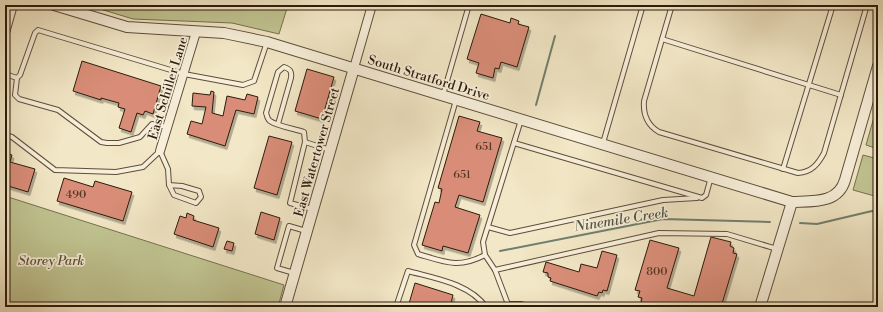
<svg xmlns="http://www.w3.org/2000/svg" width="883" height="312" font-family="'Libre Bodoni',serif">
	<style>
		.green { fill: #c0c491; stroke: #76704e }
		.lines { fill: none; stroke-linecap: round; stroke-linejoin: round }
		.stream { stroke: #6f7f6e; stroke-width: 2 }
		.building { fill: #d98d78; stroke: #2b1b0c; filter: url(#shadow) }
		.service-casing { stroke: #5d4e3a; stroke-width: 6 }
		.minor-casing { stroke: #5d4e3a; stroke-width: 10 }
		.tertiary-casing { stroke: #5d4e3a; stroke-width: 12 }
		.service { stroke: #f7efda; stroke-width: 4 }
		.minor { stroke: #f7efda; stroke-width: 8 }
		.tertiary { stroke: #f7efda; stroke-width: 10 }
		.labels { text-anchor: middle; stroke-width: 3.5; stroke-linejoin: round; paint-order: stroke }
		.number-label { font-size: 11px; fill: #563827 }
		.street-label { font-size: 13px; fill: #2b1b0c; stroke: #f7efda }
		.park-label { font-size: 13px; font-style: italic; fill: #584e34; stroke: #f7efda }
		.water-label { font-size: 14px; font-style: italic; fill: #535545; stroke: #f7efda }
	</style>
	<defs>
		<filter id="shadow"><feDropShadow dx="2" dy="3.5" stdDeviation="0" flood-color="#0004"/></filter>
	</defs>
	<rect width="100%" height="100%" fill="#f2e7c6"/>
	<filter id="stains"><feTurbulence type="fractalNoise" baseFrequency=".005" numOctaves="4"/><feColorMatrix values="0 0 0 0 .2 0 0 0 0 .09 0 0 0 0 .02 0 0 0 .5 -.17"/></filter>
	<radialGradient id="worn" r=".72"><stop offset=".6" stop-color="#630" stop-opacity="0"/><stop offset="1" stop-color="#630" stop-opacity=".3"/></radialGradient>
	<g class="green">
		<polygon points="87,5 288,5 279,34 232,23 133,19"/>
		<polygon points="878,103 878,149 866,145"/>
		<polygon points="863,155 878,159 878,197 853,190"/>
		<polygon points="5,196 284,285 278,307 5,307"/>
	</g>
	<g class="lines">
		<g class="stream">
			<polyline points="536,105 555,36"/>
			<polyline points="800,223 817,224 872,211 878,213"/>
			<polyline points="500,251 663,219 770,222"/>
		</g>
	</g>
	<g class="building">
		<polygon points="481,14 510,23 511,18 519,21 518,24 529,27 517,67 501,62 499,69 495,68 493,78 476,73 479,63 467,59"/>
		<polygon points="82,61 161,86 153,114 145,111 143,115 137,113 131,132 119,128 125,109 118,107 119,103 101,98 101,100 73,91"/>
		<polygon points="307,69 334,77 322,119 295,111"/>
		<polygon points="211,91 214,92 212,113 223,116 227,96 245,100 247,94 258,97 254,114 236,110 225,146 187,134 191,121 202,124 206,107 192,106 193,93 210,95"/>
		<polygon points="459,116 480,122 477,131 502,138 483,202 459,195 455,207 480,215 468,253 443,246 442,251 422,245 435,202 439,203 442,189 438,188"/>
		<polygon points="269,136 292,142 277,195 254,188"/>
		<polygon points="5,153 12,155 10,162 35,169 28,192 5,185"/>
		<polygon points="64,178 93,187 95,181 132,192 123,221 57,201"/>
		<polygon points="261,212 280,218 274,240 255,234"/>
		<polygon points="187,213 194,216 193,220 219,228 213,247 174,234 180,216 186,218"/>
		<polygon points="711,237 731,242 730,246 734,248 733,253 737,254 721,307 658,307 641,302 642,298 638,297 640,291 635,290 650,240 679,248 667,288 694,296"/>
		<polygon points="227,241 234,243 232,251 224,249"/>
		<polygon points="602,251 617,255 607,291 603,290 602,293 599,292 597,296 550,281 551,278 548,277 548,273 543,272 546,262 579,272 581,264 597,268"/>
		<polygon points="415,283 453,295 450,307 408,307"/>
	</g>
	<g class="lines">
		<defs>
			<g id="service">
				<path d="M672,5L644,101C643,114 647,125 659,132L798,173C812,172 818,164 824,153L867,5"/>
				<polyline points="662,39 841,95"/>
				<polyline points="5,74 17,78 20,75 35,33 38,30 184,74 243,85 254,81 267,42"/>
				<polyline points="17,78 15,95 19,99 58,110 101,142 107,143 119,143 140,137 152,124 167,127"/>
				<polyline points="443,95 469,5"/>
				<path d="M456,100L414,245L418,254C445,262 458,269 485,255"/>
				<path d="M278,124L291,78C292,71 290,69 284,67L278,72L266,113C267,115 267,119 270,121C277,126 295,129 304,132L305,142"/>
				<polyline points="5,135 12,137 55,170 116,172 143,167 160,151 168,169 169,185 174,195 196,203 201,197 199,191 182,186 169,185"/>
				<polyline points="514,143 702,198 706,195 711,177"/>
				<polyline points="603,143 643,5"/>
				<polyline points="783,169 833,5"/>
				<polyline points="312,209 290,203 305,142 330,150"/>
				<polyline points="488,227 510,233 663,200 697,198"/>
				<polyline points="495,270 485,255 483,242 521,120"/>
				<polyline points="294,273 277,268 289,226 306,231"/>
				<path d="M396,307L408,271C433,278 469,283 486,307"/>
				<polyline points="509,307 495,270 659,233 727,234 777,249"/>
			</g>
			<g id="minor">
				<polyline points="5,33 13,5"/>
				<polyline points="354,68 372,5"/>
				<polyline points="160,151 196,32"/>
			</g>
			<g id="tertiary">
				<path d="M54,5L127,27L224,33L267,42L792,202C813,201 838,204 845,180L878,66"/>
				<polyline points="285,307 354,68"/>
				<polyline points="508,307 521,307"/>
				<polyline points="760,307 792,202"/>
			</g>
		</defs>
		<use href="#service" class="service-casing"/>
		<use href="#minor" class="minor-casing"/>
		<use href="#tertiary" class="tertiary-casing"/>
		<use href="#service" class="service"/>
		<use href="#minor" class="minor"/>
		<use href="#tertiary" class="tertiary"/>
	</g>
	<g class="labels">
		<g class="number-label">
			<text x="484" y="150">651</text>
			<text x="462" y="178">651</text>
			<text x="76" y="198">490</text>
			<text x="657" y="275">800</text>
		</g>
		<g class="street-label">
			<text transform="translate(429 77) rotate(17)" y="5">South Stratford Drive</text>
			<text transform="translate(167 88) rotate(-73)" y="5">East Schiller Lane</text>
			<text transform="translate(316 152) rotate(-74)" y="5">East Watertower Street</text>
		</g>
		<g class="park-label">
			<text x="51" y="265">Storey Park</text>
		</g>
		<g class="water-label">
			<text transform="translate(621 219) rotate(-9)" y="5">Ninemile Creek</text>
		</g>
	</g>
	<rect width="883" height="312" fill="none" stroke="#f2e7c6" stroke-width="20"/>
	<rect x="6" y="6" width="871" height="300" fill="none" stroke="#2b1b0c" stroke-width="2"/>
	<rect x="10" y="10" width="863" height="292" fill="none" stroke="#2b1b0c"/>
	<rect width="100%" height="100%" filter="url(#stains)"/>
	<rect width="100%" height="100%" fill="url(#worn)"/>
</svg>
